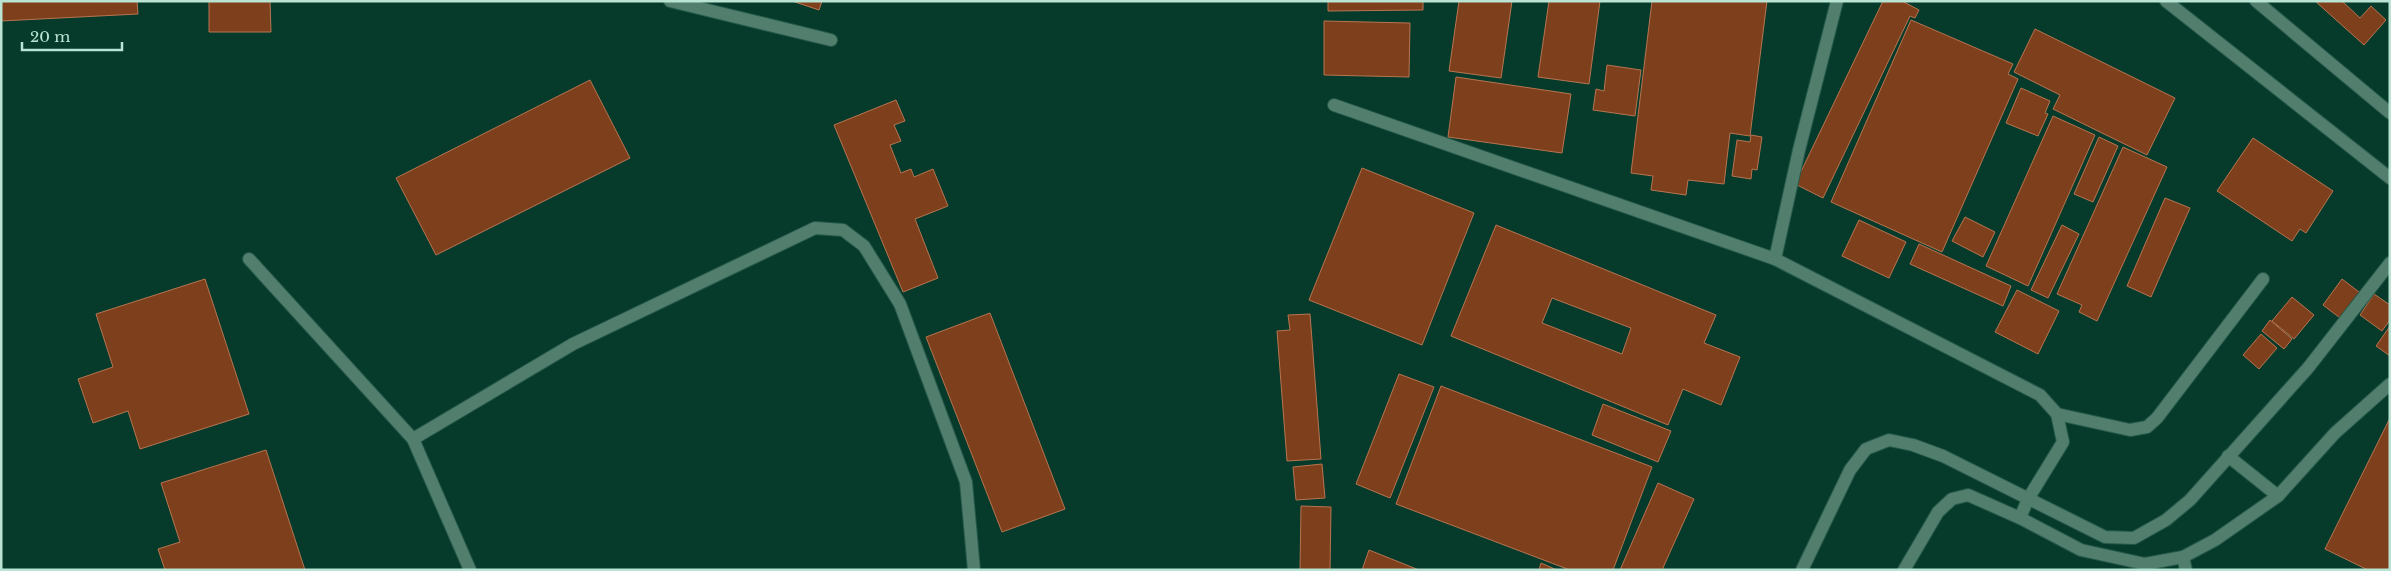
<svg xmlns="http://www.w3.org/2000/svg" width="2391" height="571" font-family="'Libre Baskerville',serif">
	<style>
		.building { fill: #7e401c; stroke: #b77450; fill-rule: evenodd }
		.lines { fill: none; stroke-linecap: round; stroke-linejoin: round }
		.minor-casing { stroke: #26594a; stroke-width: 14 }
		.minor { stroke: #517e6d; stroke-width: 12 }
	</style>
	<rect width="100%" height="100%" fill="#063b2c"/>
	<g class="building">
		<polygon points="1,1 137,1 138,14 1,21"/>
		<polygon points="209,1 270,1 271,32 209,32"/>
		<polygon points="792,1 822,1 819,10"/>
		<polygon points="1328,1 1423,1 1423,10 1328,11"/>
		<polygon points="1459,1 1512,1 1501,78 1449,71"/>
		<polygon points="1549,1 1600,1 1589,84 1538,77"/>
		<polygon points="1652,1 1767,1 1750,136 1730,133 1724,184 1688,180 1686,195 1651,190 1653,176 1631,173"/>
		<polygon points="1883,1 1902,1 1919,10 1915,18 1910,16 1823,198 1795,184"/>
		<polygon points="2315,1 2342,1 2360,18 2371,6 2386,20 2364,45"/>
		<polygon points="1911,20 2013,64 2008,74 2018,79 1942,252 1831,202"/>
		<polygon points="1324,21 1410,23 1409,77 1324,75"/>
		<polygon points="2035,29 2175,98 2147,155 2053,109 2060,95 2014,72"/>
		<polygon points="1607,65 1641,70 1635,116 1593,110 1596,89 1604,91"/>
		<polygon points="1456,77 1571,94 1562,153 1448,137"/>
		<polygon points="590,80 630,158 436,255 396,178"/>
		<polygon points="2021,88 2050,101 2045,113 2048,114 2038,136 2006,123"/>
		<polygon points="896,100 905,121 894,125 901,141 890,145 901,173 911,169 914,177 933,169 948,206 915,219 938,278 903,292 834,125"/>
		<polygon points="2053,116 2095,135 2028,286 1986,266"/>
		<polygon points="1751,135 1762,137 1757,170 1752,169 1751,179 1732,176 1737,140 1750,142"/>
		<polygon points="2099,137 2118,146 2093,202 2074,194"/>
		<polygon points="2253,138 2333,191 2306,233 2300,229 2292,241 2217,191"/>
		<polygon points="2123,147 2167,167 2097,321 2079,312 2082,305 2057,294"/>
		<polygon points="1362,168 1474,213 1422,345 1309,300"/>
		<polygon points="2165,198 2190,208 2151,297 2127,286"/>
		<polygon points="1965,217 1995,232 1983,257 1952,241"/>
		<polygon points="1859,220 1906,242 1889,278 1842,256"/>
		<path d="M1496,225L1716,315L1704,343L1740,357L1721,405L1683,389L1668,425L1451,336ZM1552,298L1631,328L1622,354L1542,323Z"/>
		<polygon points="2062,225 2079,234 2048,298 2031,290"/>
		<polygon points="1919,244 2011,286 2003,306 1910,264"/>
		<polygon points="205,279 249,414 140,449 128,411 93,423 78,379 113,367 96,314"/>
		<polygon points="2342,279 2363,295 2344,321 2323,305"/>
		<polygon points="2017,290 2059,311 2038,354 1995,332"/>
		<polygon points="2374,294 2390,305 2390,320 2382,331 2360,315"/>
		<polygon points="2292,297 2314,315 2294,339 2272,321"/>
		<polygon points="990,313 1065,509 1002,532 926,337"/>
		<polygon points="1310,314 1321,459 1287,461 1277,331 1290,330 1288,315"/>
		<polygon points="2270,320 2292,339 2284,349 2262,331"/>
		<polygon points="2390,326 2390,356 2376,346"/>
		<polygon points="2261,334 2277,348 2259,369 2243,355"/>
		<polygon points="1399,374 1434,387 1390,498 1356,484"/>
		<polygon points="1441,386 1652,467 1613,570 1570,570 1396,504"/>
		<polygon points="1603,404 1671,431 1658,462 1592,435"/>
		<polygon points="2390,418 2390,570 2368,570 2325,549"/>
		<polygon points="266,450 305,570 165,570 158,549 180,542 161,483"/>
		<polygon points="1322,464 1325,498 1296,500 1293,467"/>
		<polygon points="1658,483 1694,499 1662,570 1620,570"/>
		<polygon points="1301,506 1331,507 1330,570 1300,570"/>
		<polygon points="1369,550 1419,570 1362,570"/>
		<polygon points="1541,563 1557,570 1539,570"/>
	</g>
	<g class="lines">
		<defs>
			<g id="minor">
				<polyline points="670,1 831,40"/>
				<polyline points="1837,1 1799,150 1775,259 2040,395 2057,414 2063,442 2028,499 2020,518"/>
				<polyline points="2166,1 2390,178"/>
				<polyline points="2256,1 2390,113"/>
				<polyline points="1334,105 1775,259"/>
				<polyline points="249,259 413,439 470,570"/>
				<polyline points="2057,414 2130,430 2147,427 2157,418 2263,279"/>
				<polyline points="413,439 573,344 815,228 843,230 864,246 900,304 966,482 974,570"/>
				<polyline points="2228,456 2278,496"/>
				<polyline points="2183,557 2186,570"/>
				<polyline points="1802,570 1850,470 1866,449 1889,440 1913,445 1943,456 2105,537 2134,538 2166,520 2190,500 2308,368 2390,263"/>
				<polyline points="1904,570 1938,512 1952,499 1968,495 2020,518 2081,550 2145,564 2183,557 2215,540 2278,496 2335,433 2390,384"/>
			</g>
		</defs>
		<use href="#minor" class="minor-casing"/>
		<use href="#minor" class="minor"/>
	</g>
	<rect width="2391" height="571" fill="none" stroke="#b9e3d2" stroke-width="5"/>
	<path d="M22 42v8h100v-8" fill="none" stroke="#b9e3d2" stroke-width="2.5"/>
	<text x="30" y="42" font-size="15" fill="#b9e3d2" stroke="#063b2c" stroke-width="4" paint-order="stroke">20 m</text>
</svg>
